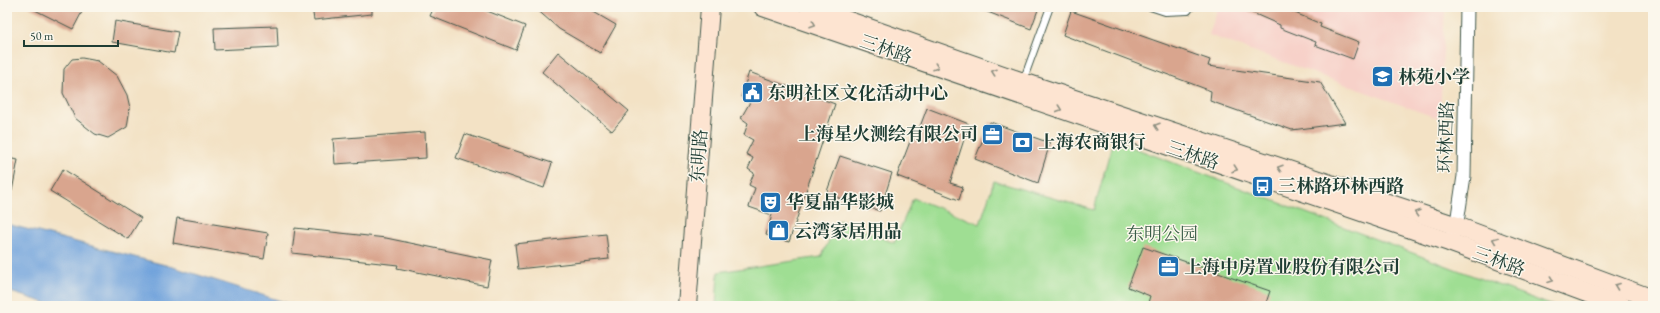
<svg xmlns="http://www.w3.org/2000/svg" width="1660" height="313" font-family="'EB Garamond','Noto Serif SC',serif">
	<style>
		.built { fill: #f7d1c9 }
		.green { fill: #9fde93; stroke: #5f8e64 }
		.water { fill: #71a3dc; stroke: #487088 }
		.building { fill: #d9a58e }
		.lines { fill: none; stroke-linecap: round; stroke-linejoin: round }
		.lane-casing { stroke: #3f564a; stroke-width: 8 }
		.street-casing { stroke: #3f564a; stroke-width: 15 }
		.secondary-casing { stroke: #3f564a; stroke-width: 20 }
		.lane { stroke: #fff; stroke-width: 6 }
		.street { stroke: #fff; stroke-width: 13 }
		.secondary { stroke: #fde4d1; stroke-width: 18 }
		.oneway { stroke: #8e9082 }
		.labels { text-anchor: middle; stroke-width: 3; stroke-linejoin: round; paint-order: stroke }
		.street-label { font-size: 18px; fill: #1f3d34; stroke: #fbf7ec }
		.poi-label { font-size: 18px; font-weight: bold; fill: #1f3d34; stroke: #fbf7ec; text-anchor: start }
		.park-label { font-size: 18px; fill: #395d47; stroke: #fbf7ec }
	</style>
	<rect width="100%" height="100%" fill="#fbf7ec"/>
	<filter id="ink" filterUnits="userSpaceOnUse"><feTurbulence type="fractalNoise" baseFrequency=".025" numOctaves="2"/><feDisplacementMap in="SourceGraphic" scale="8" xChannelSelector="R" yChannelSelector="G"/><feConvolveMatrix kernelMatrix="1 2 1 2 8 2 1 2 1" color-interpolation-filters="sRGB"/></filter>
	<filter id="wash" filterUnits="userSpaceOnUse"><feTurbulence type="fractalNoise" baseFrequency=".012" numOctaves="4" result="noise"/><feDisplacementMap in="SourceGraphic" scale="16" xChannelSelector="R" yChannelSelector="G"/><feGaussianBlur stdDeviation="0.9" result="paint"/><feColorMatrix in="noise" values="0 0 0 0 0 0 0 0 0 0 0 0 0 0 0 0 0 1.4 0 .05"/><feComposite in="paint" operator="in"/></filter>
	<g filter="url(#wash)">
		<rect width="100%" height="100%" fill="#f3e2c5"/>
		<polygon class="built" points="1218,7 1445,7 1440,119 1209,35"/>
		<polygon class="green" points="1113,140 1553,306 716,306 718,272 821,257 839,220 894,243 913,198 980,224 994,181 1094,210"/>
		<polygon class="water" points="7,224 173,267 297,306 56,306 7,291"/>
		<g id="blocks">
			<g class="building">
				<polygon points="29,7 77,7 83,10 73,29"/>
				<polygon points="312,7 372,7 372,14 314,20"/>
				<polygon points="434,7 477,7 525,26 516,50 430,16"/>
				<polygon points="534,7 585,7 616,25 600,53 559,29"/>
				<polygon points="975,7 1039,7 1031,29"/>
				<polygon points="1239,7 1288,7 1288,10 1321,24 1320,27 1359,42 1353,59 1315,45 1316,42 1280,28 1280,25"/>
				<polygon points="1071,11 1210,60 1208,66 1320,82 1345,123 1292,130 1210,101 1211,91 1063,35"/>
				<polygon points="115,21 178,32 174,53 112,42"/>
				<polygon points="277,26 278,47 215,50 214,28"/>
				<polygon points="558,52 629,111 612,131 542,72"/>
				<polygon points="82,58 98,61 117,76 127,95 130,108 127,127 108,138 95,134 75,118 63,93 64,69 72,59"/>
				<polygon points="749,72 835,104 789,242 766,235 772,215 749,207 755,188 749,185 754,173 748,169 753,158 746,154 753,140 744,135 748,123 741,118 750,102 741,97"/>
				<polygon points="927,108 969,124 950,183 963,187 959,200 897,176 911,139 915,140"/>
				<polygon points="990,122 1050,143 1038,183 975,159"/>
				<polygon points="425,132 426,158 335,164 333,139"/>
				<polygon points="465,134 552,163 544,188 456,158"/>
				<polygon points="840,156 892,173 880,211 826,194"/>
				<polygon points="7,158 18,160 12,191 7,190"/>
				<polygon points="63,169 141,218 128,239 50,191"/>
				<polygon points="177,218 268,233 264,259 173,243"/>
				<polygon points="295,228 386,238 492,260 487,286 397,268 398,265 292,253"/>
				<polygon points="606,234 609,259 518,269 515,244"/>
				<polygon points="1143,247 1270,291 1265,306 1147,306 1150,296 1128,287"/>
			</g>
		</g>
	</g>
	<g filter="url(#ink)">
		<use href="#blocks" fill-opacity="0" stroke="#3f564a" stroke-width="1"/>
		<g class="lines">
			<defs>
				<g id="lane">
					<polyline points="1150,7 1165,12 1188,11 1191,7"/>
					<polyline points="1023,81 1050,7"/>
				</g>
				<polyline id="street" points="1452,233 1458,216 1464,176 1467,7"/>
				<g id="secondary">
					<polyline points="763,7 1449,242 1622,306"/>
					<polyline points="809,7 1023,82 1454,225 1653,299"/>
					<polyline points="687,306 710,7"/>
				</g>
			</defs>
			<use href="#lane" class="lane-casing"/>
			<use href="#street" class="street-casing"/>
			<use href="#secondary" class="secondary-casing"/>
			<use href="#lane" class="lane"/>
			<use href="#street" class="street"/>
			<use href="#secondary" class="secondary"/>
		</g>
		<defs><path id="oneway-chevron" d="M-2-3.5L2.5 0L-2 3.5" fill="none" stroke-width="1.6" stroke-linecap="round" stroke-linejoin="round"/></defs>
		<g class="oneway">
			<use href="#oneway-chevron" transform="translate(813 24) rotate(19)"/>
			<use href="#oneway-chevron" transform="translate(936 67) rotate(19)"/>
			<use href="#oneway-chevron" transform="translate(994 72) rotate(-161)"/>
			<use href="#oneway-chevron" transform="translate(1059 109) rotate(19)"/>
			<use href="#oneway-chevron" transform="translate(1157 126) rotate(-162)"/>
			<use href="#oneway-chevron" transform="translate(1280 168) rotate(-162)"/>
			<use href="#oneway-chevron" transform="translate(1235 169) rotate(19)"/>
			<use href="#oneway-chevron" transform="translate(1417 213) rotate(-162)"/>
			<use href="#oneway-chevron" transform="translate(1495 240) rotate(-159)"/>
			<use href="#oneway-chevron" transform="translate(1551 280) rotate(20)"/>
			<use href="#oneway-chevron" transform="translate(1617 286) rotate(-159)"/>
		</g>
	</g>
	<defs>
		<symbol id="school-square" viewBox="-11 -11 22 22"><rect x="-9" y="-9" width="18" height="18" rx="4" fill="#1f6fb2" stroke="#fbf7ec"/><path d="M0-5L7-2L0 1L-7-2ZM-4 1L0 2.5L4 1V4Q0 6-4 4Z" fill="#fff"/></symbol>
		<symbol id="civic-square" viewBox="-11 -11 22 22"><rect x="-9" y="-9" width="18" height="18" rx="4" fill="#1f6fb2" stroke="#fbf7ec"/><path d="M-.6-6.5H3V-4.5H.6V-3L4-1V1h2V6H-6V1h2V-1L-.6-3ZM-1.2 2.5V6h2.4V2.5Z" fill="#fff"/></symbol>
		<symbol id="office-square" viewBox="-11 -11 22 22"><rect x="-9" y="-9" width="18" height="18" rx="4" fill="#1f6fb2" stroke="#fbf7ec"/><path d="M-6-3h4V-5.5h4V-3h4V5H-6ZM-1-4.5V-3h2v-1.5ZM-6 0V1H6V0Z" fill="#fff"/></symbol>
		<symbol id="bank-square" viewBox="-11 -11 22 22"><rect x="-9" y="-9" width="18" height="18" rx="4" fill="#1f6fb2" stroke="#fbf7ec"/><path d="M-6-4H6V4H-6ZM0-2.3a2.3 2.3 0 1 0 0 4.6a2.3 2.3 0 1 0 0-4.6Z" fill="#fff"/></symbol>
		<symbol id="bus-square" viewBox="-11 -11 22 22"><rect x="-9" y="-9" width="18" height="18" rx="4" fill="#1f6fb2" stroke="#fbf7ec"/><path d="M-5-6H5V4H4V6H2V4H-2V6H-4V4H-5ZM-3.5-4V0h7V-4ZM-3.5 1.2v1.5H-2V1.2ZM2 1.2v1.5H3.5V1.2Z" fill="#fff"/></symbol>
		<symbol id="theatre-square" viewBox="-11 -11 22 22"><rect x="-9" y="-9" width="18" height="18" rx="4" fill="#1f6fb2" stroke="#fbf7ec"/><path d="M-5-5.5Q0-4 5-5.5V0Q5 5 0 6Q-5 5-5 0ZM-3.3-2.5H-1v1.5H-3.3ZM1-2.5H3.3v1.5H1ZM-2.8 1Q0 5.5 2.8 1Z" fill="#fff"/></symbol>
		<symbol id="shop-square" viewBox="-11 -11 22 22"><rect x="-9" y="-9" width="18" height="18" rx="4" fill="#1f6fb2" stroke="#fbf7ec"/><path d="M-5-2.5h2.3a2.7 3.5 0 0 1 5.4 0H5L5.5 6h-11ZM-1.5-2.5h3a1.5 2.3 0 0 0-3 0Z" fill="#fff"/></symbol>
	</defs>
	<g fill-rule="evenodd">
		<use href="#school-square" x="1370" y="64" width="25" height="25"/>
		<use href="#civic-square" x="740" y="80" width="25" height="25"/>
		<use href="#office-square" x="980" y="122" width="25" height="25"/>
		<use href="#bank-square" x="1010" y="130" width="25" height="25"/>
		<use href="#bus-square" x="1250" y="174" width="25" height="25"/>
		<use href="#theatre-square" x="758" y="190" width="25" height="25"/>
		<use href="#shop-square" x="766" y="218" width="25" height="25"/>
		<use href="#office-square" x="1156" y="254" width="25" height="25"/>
	</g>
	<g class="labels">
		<g class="street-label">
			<text transform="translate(886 49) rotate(19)" y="6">三林路</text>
			<text transform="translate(1446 137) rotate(-88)" y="6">环林西路</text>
			<text transform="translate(1193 155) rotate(19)" y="6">三林路</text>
			<text transform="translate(699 156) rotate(-86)" y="6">东明路</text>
			<text transform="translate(1499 261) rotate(20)" y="6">三林路</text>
		</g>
		<g class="poi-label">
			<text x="1398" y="83">林苑小学</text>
			<text x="768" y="99">东明社区文化活动中心</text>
			<text x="978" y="140" text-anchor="end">上海星火测绘有限公司</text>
			<text x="1038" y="148">上海农商银行</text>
			<text x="1278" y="192">三林路环林西路</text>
			<text x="786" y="208">华夏晶华影城</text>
			<text x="794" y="237">云湾家居用品</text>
			<text x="1184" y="273">上海中房置业股份有限公司</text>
		</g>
		<g class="park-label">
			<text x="1162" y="240">东明公园</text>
		</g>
	</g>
	<rect width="1660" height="313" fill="none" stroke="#fbf7ec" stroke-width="24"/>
	<path d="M24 40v6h94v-6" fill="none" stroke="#1f3d34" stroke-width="2"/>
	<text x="30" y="40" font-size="12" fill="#1f3d34" stroke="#fbf7ec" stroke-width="3" paint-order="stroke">50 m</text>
</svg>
